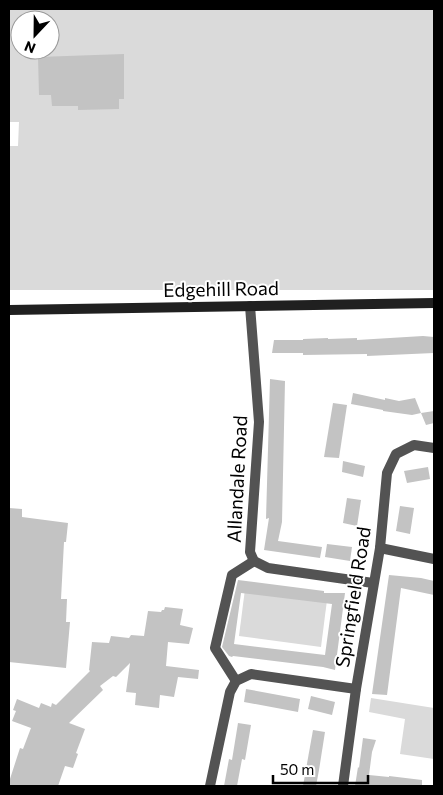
<svg xmlns="http://www.w3.org/2000/svg" width="443" height="795" font-family="Commissioner,sans-serif">
	<style>
		.green { fill: #dadada; fill-rule: evenodd }
		.building { fill: #c3c3c3; fill-rule: evenodd }
		.lines { fill: none; stroke-linecap: round; stroke-linejoin: round }
		.street { stroke: #535353; stroke-width: 10 }
		.secondary { stroke: #202020; stroke-width: 10 }
		.labels { text-anchor: middle; stroke-width: 4; stroke-linejoin: round; paint-order: stroke }
		.street-label { font-size: 19px; fill: #000; stroke: #fff }
	</style>
	<rect width="100%" height="100%" fill="#fff"/>
	<g class="green">
		<path d="M9,9H434V290H9V146H18L19,122H9ZM20,20H50V50H20Z"/>
		<polygon points="245,589 327,600 321,647 239,636"/>
		<polygon points="371,698 434,708 434,759 400,754 405,719 369,712"/>
	</g>
	<g class="building">
		<polygon points="124,54 124,99 119,99 119,109 78,110 78,106 52,106 51,95 39,95 38,57"/>
		<polygon points="423,336 434,337 434,353 367,356 367,354 303,355 303,353 272,353 274,340 303,340 303,339 328,338 328,339 357,338 357,340"/>
		<polygon points="270,379 285,381 282,522 278,541 322,547 320,558 264,550 269,518 266,519"/>
		<polygon points="353,393 385,400 385,398 399,401 415,398 421,413 412,415 383,411 383,410 351,404"/>
		<polygon points="333,403 347,405 339,458 324,457"/>
		<polygon points="434,411 434,423 426,425 421,413"/>
		<polygon points="343,461 365,466 363,477 342,472"/>
		<polygon points="428,467 430,479 407,483 404,471"/>
		<polygon points="347,498 361,500 357,526 343,523"/>
		<polygon points="400,506 414,508 410,534 396,531"/>
		<polygon points="9,508 22,509 22,517 68,523 66,542 64,542 61,599 67,599 66,622 70,622 66,668 9,662"/>
		<polygon points="327,544 352,547 350,561 325,557"/>
		<polygon points="389,575 421,578 434,581 434,595 401,588 387,695 372,694"/>
		<path d="M238,580L324,591V593H345L335,670L323,667L233,656L232,657L229,656L222,647ZM241,593L332,604L325,655L234,644Z"/>
		<polygon points="165,607 183,609 180,625 193,628 189,644 168,642 166,666 199,670 198,679 178,677 174,697 160,695 159,708 135,705 136,693 126,692 130,663 116,677 113,676 100,686 103,690 69,723 85,729 76,753 78,754 73,768 65,766 58,786 9,786 9,782 20,748 23,749 31,728 12,721 16,711 13,710 17,699 39,708 41,703 51,707 52,703 56,705 90,671 89,670 92,642 109,643 111,636 129,638 131,635 144,636 148,611 161,612 162,610 164,610"/>
		<polygon points="246,689 300,699 298,712 244,702"/>
		<polygon points="311,696 335,702 332,715 308,709"/>
		<polygon points="238,723 251,725 245,760 242,759 237,786 224,786 229,759 232,760"/>
		<polygon points="313,730 325,732 319,770 316,786 303,786"/>
		<polygon points="363,738 376,740 372,752 369,775 389,777 389,776 422,780 422,786 355,786 358,767 359,768"/>
	</g>
	<g class="lines">
		<g class="street">
			<polyline points="250,306 259,422 250,552 254,561 268,568 373,583"/>
			<polyline points="380,548 434,559"/>
			<polyline points="236,681 215,648 232,575 254,561"/>
			<polyline points="210,786 230,692 236,681 251,674 356,689"/>
			<polyline points="343,786 356,689 380,548 387,473 396,454 414,445 434,448"/>
		</g>
		<polyline class="secondary" points="9,310 434,303"/>
	</g>
	<g class="labels">
		<g class="street-label">
			<text transform="translate(221 289) rotate(-1)" y="7">Edgehill Road</text>
			<text transform="translate(237 479) rotate(-87)" y="7">Allandale Road</text>
			<text transform="translate(353 597) rotate(-81)" y="7">Springfield Road</text>
		</g>
	</g>
	<rect width="443" height="795" fill="none" stroke="#000000" stroke-width="20"/>
	<g transform="translate(35 35) rotate(202)"><circle r="24" fill="#ffffff" stroke="#999999"/>
	<path d="M0-4L9 19L0 12L-9 19Z" fill="#000000"/>
	<text y="-8" font-size="14" font-weight="bold" text-anchor="middle" fill="#000000">N</text>
	</g>
	<path d="M273 775v8h95v-8" fill="none" stroke="#000000" stroke-width="2.5"/>
	<text x="280" y="775" font-size="15" fill="#000000" stroke="#ffffff" stroke-width="4" paint-order="stroke">50 m</text>
</svg>
